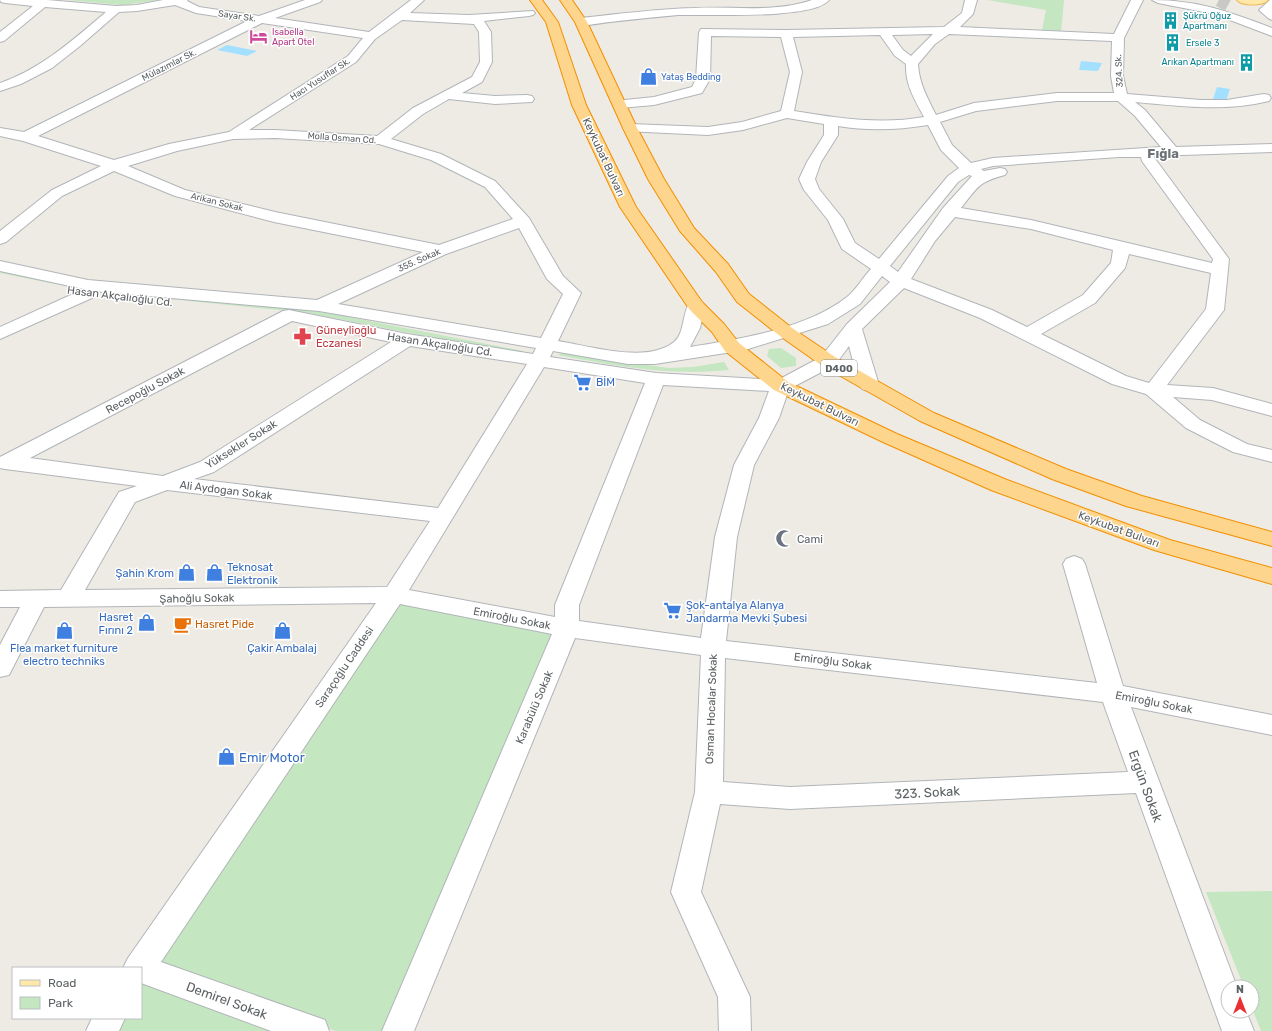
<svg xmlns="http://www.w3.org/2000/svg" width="1272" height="1031" font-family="Rubik,sans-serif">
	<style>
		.green { fill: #c4e6c0 }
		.water { fill: #a3e0ff }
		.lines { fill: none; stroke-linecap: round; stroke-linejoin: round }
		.minor-tunnel { stroke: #cac8c4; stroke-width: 13; stroke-dasharray: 13 6; stroke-linecap: butt }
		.minor-casing { stroke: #b1b5b9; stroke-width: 2 }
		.major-casing { stroke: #f1b85a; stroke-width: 2 }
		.highway-casing { stroke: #f28f00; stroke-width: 2 }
		.minor { fill: #fff; fill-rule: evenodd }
		.major { fill: #ffe8a8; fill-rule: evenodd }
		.highway { fill: #fdd58c; fill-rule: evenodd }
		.labels { text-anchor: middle; stroke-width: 3; stroke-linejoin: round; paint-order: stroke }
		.far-street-label { font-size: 9px; fill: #5c6164; stroke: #fff }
		.far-culture-label { font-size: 9px; fill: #0d838f; stroke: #fff; text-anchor: start }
		.far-hotel-label { font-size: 9px; fill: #b23c85; stroke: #fff; text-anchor: start }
		.far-shop-label { font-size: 9px; fill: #366cbe; stroke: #fff; text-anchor: start }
		.shield { fill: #fff; stroke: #8d9092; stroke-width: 1 }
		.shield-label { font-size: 10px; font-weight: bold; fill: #5c6164 }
		.street-label { font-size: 11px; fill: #5c6164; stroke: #fff }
		.health-label { font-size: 11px; fill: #be3a42; stroke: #fff; text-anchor: start }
		.shop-label { font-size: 11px; fill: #366cbe; stroke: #fff; text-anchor: start }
		.worship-label { font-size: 11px; fill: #5b616d; stroke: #fff; text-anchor: start }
		.food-label { font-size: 11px; fill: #c56008; stroke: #fff; text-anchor: start }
		.far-district-label { font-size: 13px; font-weight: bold; fill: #6d7376; stroke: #fff }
		.near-shop-label { font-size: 13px; fill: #366cbe; stroke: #fff; text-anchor: start }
		.near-street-label { font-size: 13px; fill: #5c6164; stroke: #fff }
	</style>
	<rect width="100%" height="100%" fill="#eeebe4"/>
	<g class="green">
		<polygon points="67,0 159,0 123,5"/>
		<polygon points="988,0 1064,0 1061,32 1042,30 1046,10"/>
		<polygon points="0,269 313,310 523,351 520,355 309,313 91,291 0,273"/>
		<polygon points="781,348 796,358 796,366 781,368 767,356 769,349"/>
		<path d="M562,353L669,368L693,367L724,362L729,370C669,376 616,366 558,355Z"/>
		<polygon points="396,599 562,631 389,1031 336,1031 148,964"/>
		<polygon points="1272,891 1272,1031 1261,1031 1252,1008 1252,987 1244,987 1206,892"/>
		<polygon points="141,976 295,1031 108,1031 115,1018 141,1018"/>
	</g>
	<g class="water">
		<polygon points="227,45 257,51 247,56 217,50"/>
		<polygon points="1081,61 1102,63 1098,71 1079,70"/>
		<polygon points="1217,87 1230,89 1226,101 1213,99"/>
	</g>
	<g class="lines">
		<polyline class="minor-tunnel" points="1219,0 1228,5"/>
		<defs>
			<g id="minor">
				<path d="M0,0H47L116,6L137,5L163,0H188L187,1L199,7L259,16L305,0H322L320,2L275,18L369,32L411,0H424L410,13L469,15L533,11L535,13L533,15L529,16L484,21L491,32L492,62L482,82L462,93L495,96L527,95L532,96L534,99L532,102L495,104L449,99L423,114L391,139L441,154L495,181L529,218L563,276L581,293L558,341C590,346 647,364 674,342C685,333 682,313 690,302L696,301L702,302L705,306L700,328L690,347C740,339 806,329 847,297C856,290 863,277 871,269L842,249L828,220L804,190L799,179L807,162L824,135V124L787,118L743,130L708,135L625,131L623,128L625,125L630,124L708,127L742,122L781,111L790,72L781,37L711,36L710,79L702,93L654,105L620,108L615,107L613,104L615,101L654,97L692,87L696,79L699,32L701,29L786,30L944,27L962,13L965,0H977L973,14L960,27L1114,34L1131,0H1143L1124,38L1123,76L1127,94L1201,100H1227L1264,94L1269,95L1271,98L1269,101C1224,112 1181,106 1135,102L1145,110L1176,147L1272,144V152L1153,156L1229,259L1224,310L1167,385L1213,388L1272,404V416L1212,400L1173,397L1200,420L1247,444L1272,450V462L1233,452L1186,428L1146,394L1112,384L980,318L904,288L862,329L879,385L876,389L869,391L862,389L859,385L849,346L835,365L789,389L779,418L754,465L737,537L726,641L1097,683L1063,564L1066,559L1074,556L1082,559L1085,564L1123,686L1272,715V735L1131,707L1237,987H1228V1011H1246L1254,1031H1222L1136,793L790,809L720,804L701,892L750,997L751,1031H719L718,997L671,892L695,792L701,655L575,638L414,1031H382L552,634L400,604L161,962L325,1020L329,1031H271L141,983V968H123L128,958L376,603L44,607L9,675L0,677V645L20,607H0V591L61,590L119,492L137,486L5,469L0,468V457L283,311L289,310L407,334L533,354L536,348L319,311L92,291L95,294L92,298L0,339V327L84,289L0,271V261L88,280L317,300L423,252L274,222L175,196L114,171L62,196L6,242L0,244V231L52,190L101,166L23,141L0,136V128L24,132L247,21L196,13L175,5L137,11L119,12L80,46L52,68L21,84L0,91V83C41,69 73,40 106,12L45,7L4,41L0,42V32L33,6L5,3L1,2ZM402,20L474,24L479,32L480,62L472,77L413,108L377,136L275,130H249L356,62L375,39ZM262,23L363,38L348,56L229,132L169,144L114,160L38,136ZM933,34L911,56L903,50L892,35ZM949,34L1112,41L1111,76L1114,93H1057L974,103L936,115C927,97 919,83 918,64L935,44ZM880,35L895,56L906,64C905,85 915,100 924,117C880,125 838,118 794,111L802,72L793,37ZM1057,101H1118L1135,116L1161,147L993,158L971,163L952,145L940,122L976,111ZM928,125L941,150L959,168L948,176L879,259L855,243L843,219L819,189L815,179L821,162L838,135V126C868,131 898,130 928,125ZM275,138L379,144L431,160L485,187L513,219L439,245L275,212L185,190L128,166L177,151L233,139ZM1119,157H1141L1142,161L1213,259L1212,263L1031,220L961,208C978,187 978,182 1005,175L1007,172L1005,169L1000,168L984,171L981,169L993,166ZM969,175L972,176L943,208L898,272L890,266L958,182ZM955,217L1031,229L1113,250L1111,263L1083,295L1027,327L992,310L911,279L935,241ZM519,228L547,279L563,294L541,338L338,304L446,254ZM1129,254L1211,273L1206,309L1149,383L1126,376L1041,334L1095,303L1125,268ZM882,276L890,282L847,324L821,357L778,380L656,373L550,357L553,351L628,364H655L745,350L828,324L860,304ZM292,321L391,342L200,462L163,476L30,458ZM410,346L527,364L438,508L194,479L214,472ZM544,367L645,383L555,605V617L409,590ZM663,385L769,391L759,418L734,465L715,537L701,638L579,621V605ZM167,490L430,521L387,587L85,590L135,502ZM725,658L1103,702L1128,772L790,787L723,782Z"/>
				<path d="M812,0H829C814,20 705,14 678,15C646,18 613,21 581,26L575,22L581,18C618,14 656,9 694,8C733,6 774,13 812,0Z"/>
				<path d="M1152,0C1198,0 1230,12 1272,28V36L1214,14L1158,3Z"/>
				<polygon points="1270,0 1272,0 1272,20 1268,18 1259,10"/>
				<polygon points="92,1018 125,1018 119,1031 86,1031"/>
			</g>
			<path id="major" d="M1237,0H1268C1263,6 1242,6 1237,0Z"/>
			<g id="highway">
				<polygon points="530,0 542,0 558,22 586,105 636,207 702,302 724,324 739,343 788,382 897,434 1007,480 1170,540 1272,568 1272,584 1154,550 991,490 883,442 774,390 725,351 712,332 690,310 620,207 572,105 546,22"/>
				<polygon points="560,0 572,0 587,22 637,128 664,179 694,228 728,264 749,294 792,328 835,357 934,413 1066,469 1142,496 1272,532 1272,546 1126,506 1052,479 920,421 821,365 780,336 737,302 716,272 680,231 648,179 623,128 575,22"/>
			</g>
		</defs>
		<use href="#minor" class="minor-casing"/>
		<use href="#major" class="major-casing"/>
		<use href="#highway" class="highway-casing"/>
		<use href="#minor" class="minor"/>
		<use href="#major" class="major"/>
		<use href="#highway" class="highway"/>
	</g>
	<defs>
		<symbol id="building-bare" viewBox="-9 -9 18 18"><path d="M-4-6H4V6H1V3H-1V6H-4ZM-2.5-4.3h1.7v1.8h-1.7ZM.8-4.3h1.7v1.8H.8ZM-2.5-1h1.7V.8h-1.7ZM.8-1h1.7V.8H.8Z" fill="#0f9aa8" stroke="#fff" stroke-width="2.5" paint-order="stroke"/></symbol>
		<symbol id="hotel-bare" viewBox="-9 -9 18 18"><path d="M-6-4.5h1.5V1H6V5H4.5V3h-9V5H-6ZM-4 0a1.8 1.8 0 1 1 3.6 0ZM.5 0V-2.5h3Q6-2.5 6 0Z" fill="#d1479c" stroke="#fff" stroke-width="2.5" paint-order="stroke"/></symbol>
		<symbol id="shop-bare" viewBox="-9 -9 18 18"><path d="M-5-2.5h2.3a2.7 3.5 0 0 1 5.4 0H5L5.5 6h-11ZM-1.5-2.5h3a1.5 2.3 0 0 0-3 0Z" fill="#3f7fe0" stroke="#fff" stroke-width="2.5" paint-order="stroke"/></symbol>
		<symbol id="pharmacy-bare" viewBox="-9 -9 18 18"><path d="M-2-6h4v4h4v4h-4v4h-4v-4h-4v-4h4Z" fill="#e0444e" stroke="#fff" stroke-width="2.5" paint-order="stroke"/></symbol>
		<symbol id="supermarket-bare" viewBox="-9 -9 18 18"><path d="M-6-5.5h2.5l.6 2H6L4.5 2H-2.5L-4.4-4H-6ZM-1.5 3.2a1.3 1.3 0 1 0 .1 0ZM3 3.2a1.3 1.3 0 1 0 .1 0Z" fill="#3f7fe0" stroke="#fff" stroke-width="2.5" paint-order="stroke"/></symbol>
		<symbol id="mosque-bare" viewBox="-9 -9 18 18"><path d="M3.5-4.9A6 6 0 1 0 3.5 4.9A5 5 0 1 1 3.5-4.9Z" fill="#6b7280" stroke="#fff" stroke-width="2.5" paint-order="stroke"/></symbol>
		<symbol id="cafe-bare" viewBox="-9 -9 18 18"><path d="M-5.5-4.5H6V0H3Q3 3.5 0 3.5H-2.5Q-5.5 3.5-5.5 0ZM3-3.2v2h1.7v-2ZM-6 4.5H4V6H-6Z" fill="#e8710a" stroke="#fff" stroke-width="2.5" paint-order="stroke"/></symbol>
	</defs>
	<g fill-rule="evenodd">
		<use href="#building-bare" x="1158" y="8" width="25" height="25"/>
		<use href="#hotel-bare" x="246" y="24" width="25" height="25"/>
		<use href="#building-bare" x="1160" y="30" width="25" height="25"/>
		<use href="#building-bare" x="1234" y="50" width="25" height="25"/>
		<use href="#shop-bare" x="636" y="64" width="25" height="25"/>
		<use href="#pharmacy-bare" x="290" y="324" width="25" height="25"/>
		<use href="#supermarket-bare" x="570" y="370" width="25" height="25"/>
		<use href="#mosque-bare" x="772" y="526" width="25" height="25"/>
		<use href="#shop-bare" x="174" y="560" width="25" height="25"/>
		<use href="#shop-bare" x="202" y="560" width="25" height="25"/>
		<use href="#supermarket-bare" x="660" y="598" width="25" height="25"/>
		<use href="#shop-bare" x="134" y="610" width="25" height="25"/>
		<use href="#cafe-bare" x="170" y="612" width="25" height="25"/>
		<use href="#shop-bare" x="52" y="618" width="25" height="25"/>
		<use href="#shop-bare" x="270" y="618" width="25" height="25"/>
		<use href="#shop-bare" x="214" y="744" width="25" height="25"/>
	</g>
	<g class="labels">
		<g class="far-street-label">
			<text transform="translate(237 16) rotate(8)" y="3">Sayar Sk.</text>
			<text transform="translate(169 65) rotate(-27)" y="3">Mülazımlar Sk.</text>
			<text transform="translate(1119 71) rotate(-93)" y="3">324. Sk.</text>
			<text transform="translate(320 79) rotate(-33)" y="3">Hacı Yusuflar Sk.</text>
			<text transform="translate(342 138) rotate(4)" y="3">Molla Osman Cd.</text>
			<text transform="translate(217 202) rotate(14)" y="3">Arikan Sokak</text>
			<text transform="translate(419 260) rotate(-24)" y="3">355. Sokak</text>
		</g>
		<g class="far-culture-label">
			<text x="1183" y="19">Şükrü Oğuz<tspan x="1183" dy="10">Apartmanı</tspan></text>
			<text x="1186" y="46">Ersele 3</text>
			<text x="1234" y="65" text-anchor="end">Arıkan Apartmanı</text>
		</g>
		<g class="far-hotel-label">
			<text x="272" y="35">Isabella<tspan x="272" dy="10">Apart Otel</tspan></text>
		</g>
		<g class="far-shop-label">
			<text x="661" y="80">Yataş Bedding</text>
		</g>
		<rect class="shield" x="821" y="360" width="36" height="16" rx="3"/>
		<g class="shield-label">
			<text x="839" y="372">D400</text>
		</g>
		<g class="street-label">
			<text transform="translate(604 157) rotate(65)" y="4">Keykubat Bulvarı</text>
			<text transform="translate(120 296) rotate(7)" y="4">Hasan Akçalıoğlu Cd.</text>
			<text transform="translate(440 344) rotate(9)" y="4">Hasan Akçalıoğlu Cd.</text>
			<text transform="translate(145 390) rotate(-28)" y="4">Recepoğlu Sokak</text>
			<text transform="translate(820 404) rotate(26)" y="4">Keykubat Bulvarı</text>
			<text transform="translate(241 444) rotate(-32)" y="4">Yüksekler Sokak</text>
			<text transform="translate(226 490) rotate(7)" y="4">Ali Aydogan Sokak</text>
			<text transform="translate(1119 529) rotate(20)" y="4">Keykubat Bulvarı</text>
			<text transform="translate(197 598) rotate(-1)" y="4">Şahoğlu Sokak</text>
			<text transform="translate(512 618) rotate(11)" y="4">Emiroğlu Sokak</text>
			<text transform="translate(833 661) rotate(7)" y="4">Emiroğlu Sokak</text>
			<text transform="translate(344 667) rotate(-56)" y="4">Saraçoğlu Caddesi</text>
			<text transform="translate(1154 702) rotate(11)" y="4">Emiroğlu Sokak</text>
			<text transform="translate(534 707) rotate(-67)" y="4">Karabülü Sokak</text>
			<text transform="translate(711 709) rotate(-88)" y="4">Osman Hocalar Sokak</text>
		</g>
		<g class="health-label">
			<text x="316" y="334">Güneylioğlu<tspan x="316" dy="13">Eczanesi</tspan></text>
		</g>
		<g class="shop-label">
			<text x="596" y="386">BİM</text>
			<text x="227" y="571">Teknosat<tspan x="227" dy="13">Elektronik</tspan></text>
			<text x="174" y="577" text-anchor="end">Şahin Krom</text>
			<text x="686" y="609">Şok-antalya Alanya<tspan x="686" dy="13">Jandarma Mevki Şubesi</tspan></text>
			<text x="133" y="621" text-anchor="end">Hasret<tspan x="133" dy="13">Fırını 2</tspan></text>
			<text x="64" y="652" text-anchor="middle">Flea market furniture<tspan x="64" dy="13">electro techniks</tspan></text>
			<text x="282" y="652" text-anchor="middle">Çakir Ambalaj</text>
		</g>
		<g class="worship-label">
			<text x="797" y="543">Cami</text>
		</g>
		<g class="food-label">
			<text x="195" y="628">Hasret Pide</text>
		</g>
		<g class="far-district-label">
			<text x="1163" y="158">Fığla</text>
		</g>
		<g class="near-shop-label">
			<text x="239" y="762">Emir Motor</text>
		</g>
		<g class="near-street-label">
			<text transform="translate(1146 786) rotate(70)" y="5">Ergün Sokak</text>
			<text transform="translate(927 792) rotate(-3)" y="5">323. Sokak</text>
			<text transform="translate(227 1000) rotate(20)" y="5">Demirel Sokak</text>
		</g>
	</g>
	<rect x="12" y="967" width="130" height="52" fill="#ffffff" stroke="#bec0c1"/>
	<rect x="20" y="980" width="20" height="6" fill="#ffe8a8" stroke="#bec0c1"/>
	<text x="48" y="987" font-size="12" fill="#5c6164">Road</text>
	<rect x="20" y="997" width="20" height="12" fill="#c4e6c0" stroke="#bec0c1"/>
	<text x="48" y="1007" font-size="12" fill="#5c6164">Park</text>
	<g transform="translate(1240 999)"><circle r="19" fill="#ffffff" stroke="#bec0c1"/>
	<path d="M0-3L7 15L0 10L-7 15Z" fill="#e92f33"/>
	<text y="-6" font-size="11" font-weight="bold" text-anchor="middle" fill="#5c6164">N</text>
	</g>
</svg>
